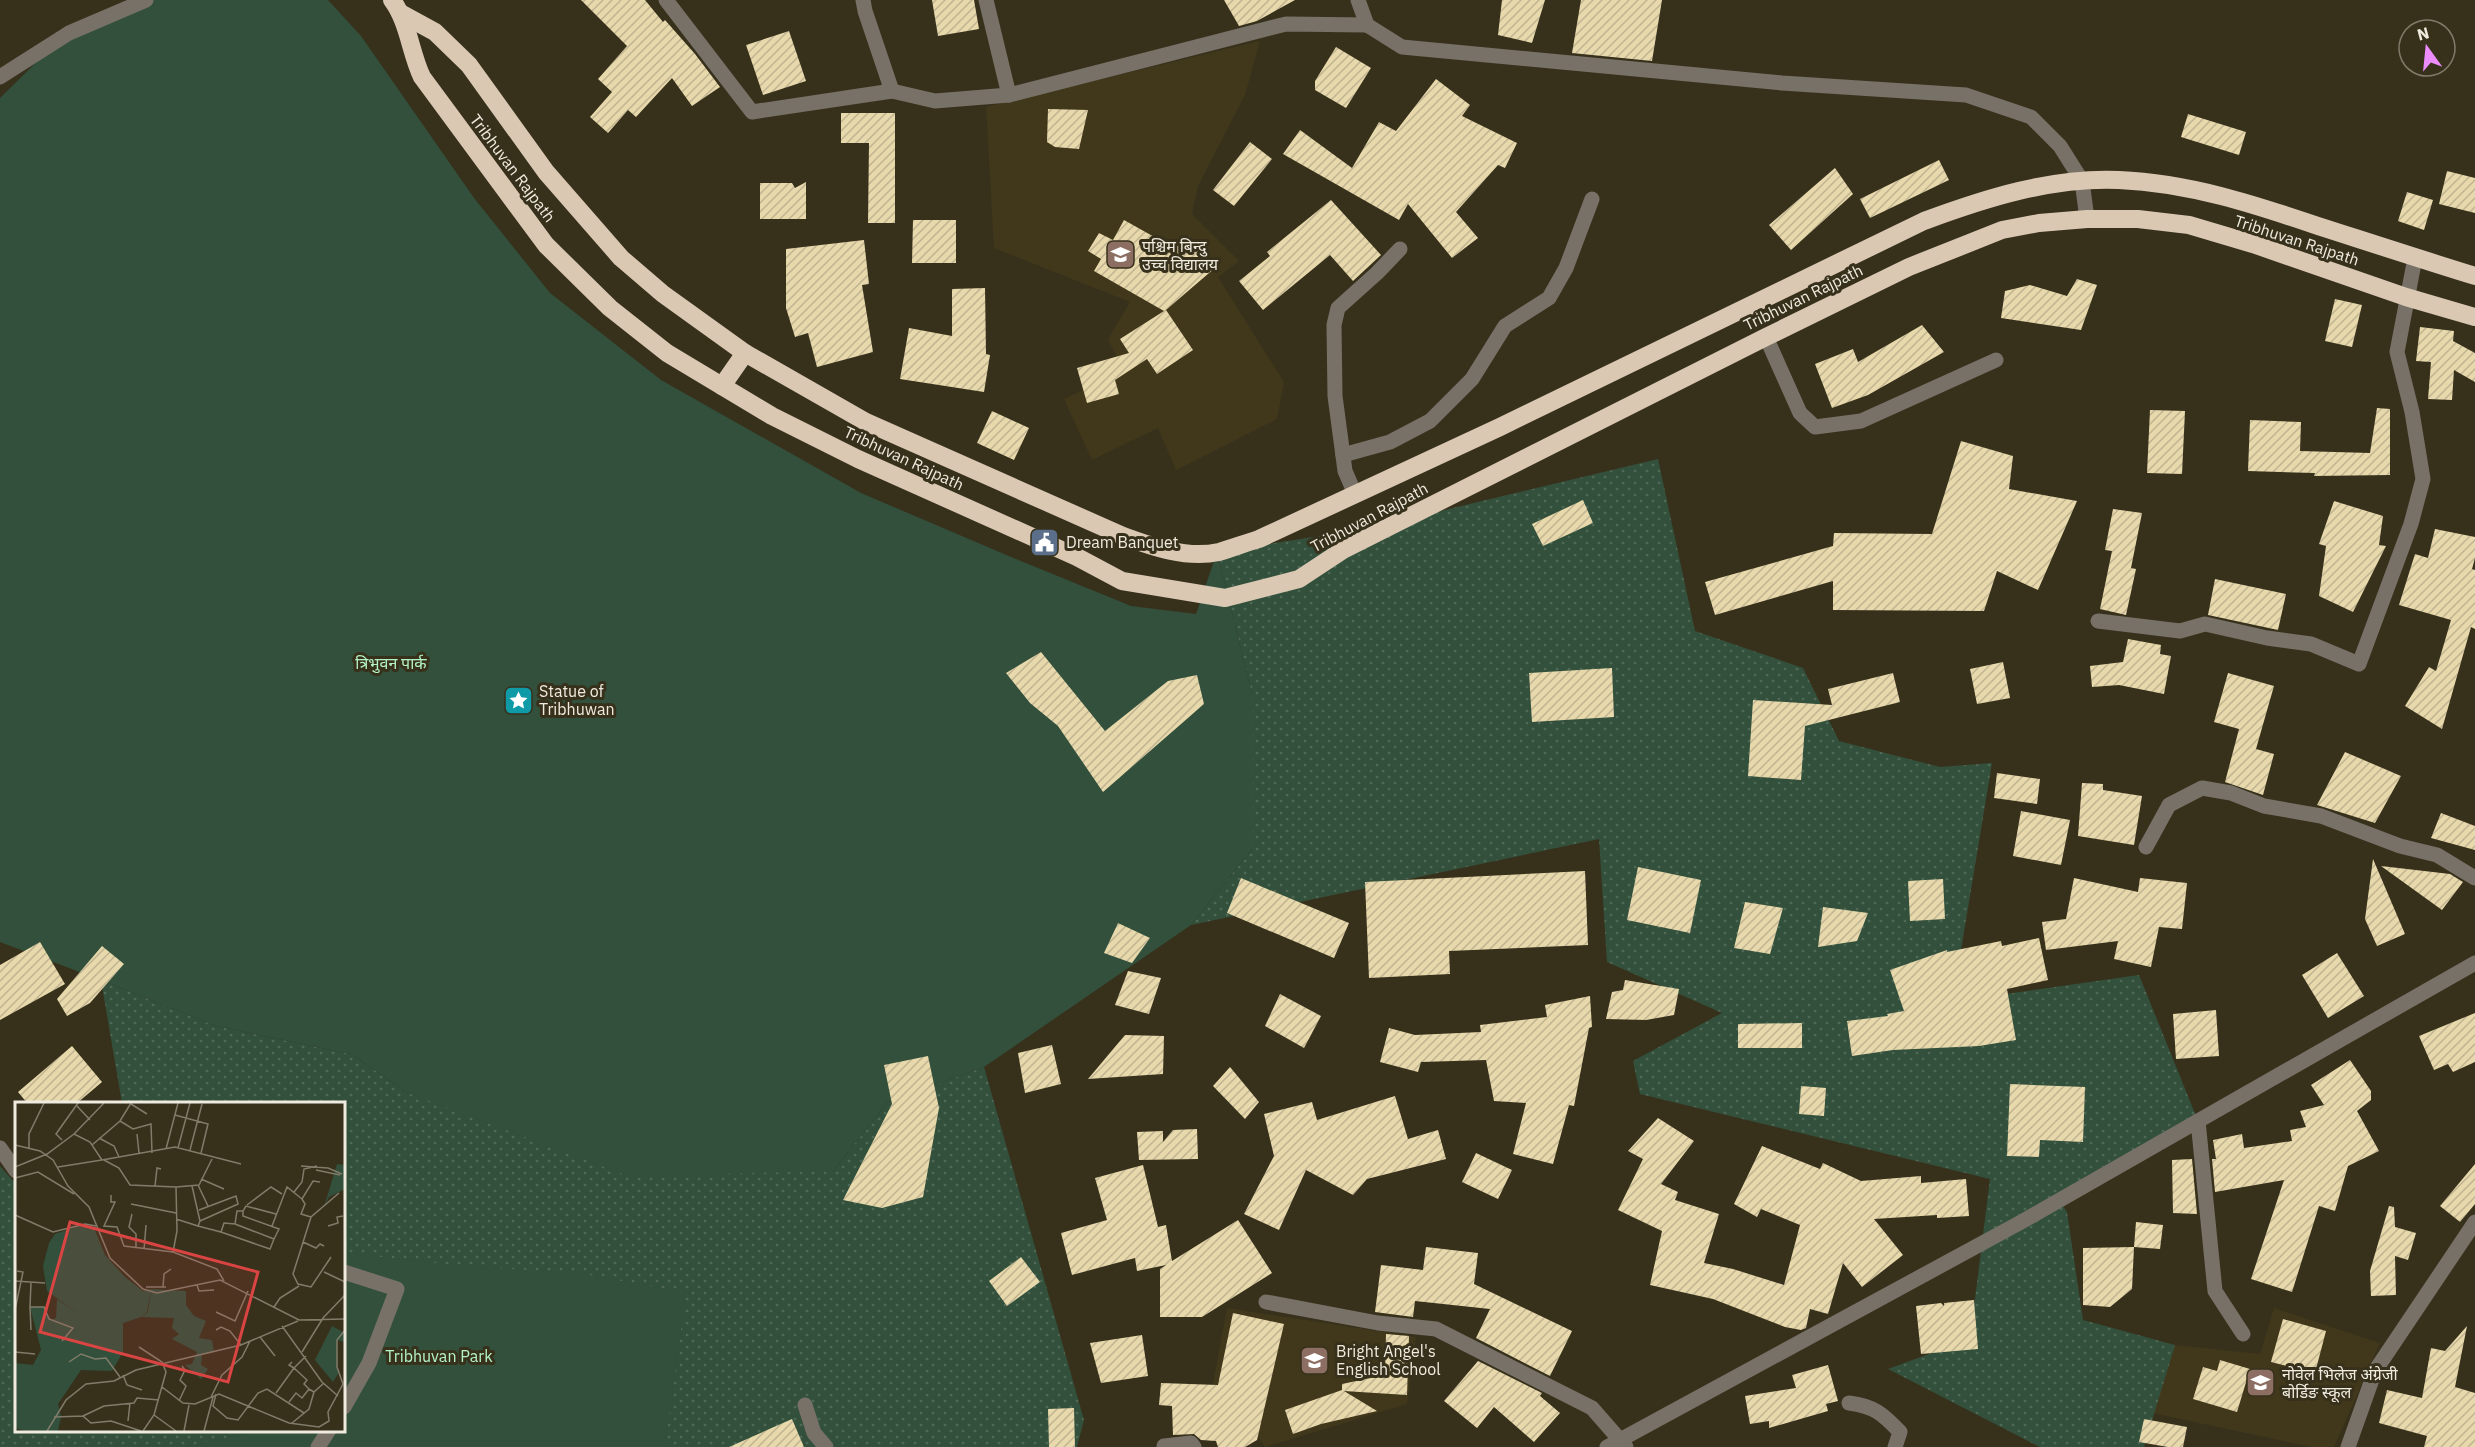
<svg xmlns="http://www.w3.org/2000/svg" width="2475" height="1447" font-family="'IBM Plex Sans','Noto Sans Devanagari',sans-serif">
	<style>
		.built { fill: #41381c }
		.grass { fill: url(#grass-dots) }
		.green { fill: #32503b }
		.building { fill: url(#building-hatch) }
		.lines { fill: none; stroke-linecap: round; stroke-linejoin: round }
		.minor { stroke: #787168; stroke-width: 15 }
		.highway { stroke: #dac8b3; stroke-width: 18 }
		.labels { text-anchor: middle; stroke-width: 6; stroke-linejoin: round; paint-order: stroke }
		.street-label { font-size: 16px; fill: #efebde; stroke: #37311c }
		.poi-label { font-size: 16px; fill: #efebde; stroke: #37311c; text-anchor: start }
		.park-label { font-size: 16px; fill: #b3f4c5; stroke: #37311c }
		.inset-road { fill: none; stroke: #817b6a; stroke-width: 1.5 }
		.view { fill: #da4543; fill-opacity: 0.15; stroke: #da4543; stroke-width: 3 }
		.inset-edge { fill: none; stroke: #efebde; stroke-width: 3 }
	</style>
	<defs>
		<pattern id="grass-dots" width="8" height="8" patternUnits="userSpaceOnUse" patternTransform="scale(1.5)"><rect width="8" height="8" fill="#32503b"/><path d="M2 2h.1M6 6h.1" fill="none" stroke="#506957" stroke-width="1.8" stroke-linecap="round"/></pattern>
		<pattern id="building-hatch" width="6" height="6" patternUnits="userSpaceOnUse" patternTransform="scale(1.5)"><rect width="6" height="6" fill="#e8d9ac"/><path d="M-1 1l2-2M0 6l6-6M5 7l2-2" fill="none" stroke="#c0b492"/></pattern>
	</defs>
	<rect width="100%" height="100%" fill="#37311c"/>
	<g class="built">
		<polygon points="1260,41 1245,95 1198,186 1192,214 1239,261 1218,277 1284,382 1277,419 1176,470 1158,428 1092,460 1064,399 1124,371 1108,339 1130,302 994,248 986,107"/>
		<polygon points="1227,1308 1416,1337 1407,1404 1265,1447 1233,1400 1213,1384"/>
		<polygon points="2274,1308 2380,1343 2334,1447 2312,1447 2148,1412 2175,1345 2260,1354"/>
	</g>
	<g class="grass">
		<polygon points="1658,459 1695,631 1803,668 1839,741 1940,767 1992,763 1961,950 1970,999 2139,975 2198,1121 2057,1197 2067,1212 2083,1320 2175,1345 2144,1447 2040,1447 1888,1369 1970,1339 1990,1179 1640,1094 1633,1061 1722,1013 1607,962 1599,839 1191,925 1252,849 1252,694 1217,552 1365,529"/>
		<polygon points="101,980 216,1026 351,1054 408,1093 833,1171 888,1102 984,1067 1084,1420 1077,1447 0,1447 0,1166 16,1184 16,1430 344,1430 344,1104 122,1103"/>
	</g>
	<g class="green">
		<polygon points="146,0 328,0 361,36 474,198 550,293 661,380 861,493 1011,557 1131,606 1196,614 1217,552 1252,694 1252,849 1191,925 984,1067 888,1102 833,1171 628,1176 408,1093 351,1054 216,1026 101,980 0,942 0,98 65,34"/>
		<polygon points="346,1253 453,1265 585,1274 686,1293 665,1447 187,1447 253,1431 344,1430 344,1268"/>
	</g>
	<g class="building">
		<polygon points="581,0 645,0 663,22 665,20 695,54 720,87 692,106 672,78 636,117 628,110 608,133 590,117 612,92 598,79 627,46"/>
		<polygon points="932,0 974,0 979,29 938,36"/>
		<polygon points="1224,0 1295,0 1257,21 1239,26"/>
		<polygon points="1502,0 1545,0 1532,43 1498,35"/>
		<polygon points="1581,0 1662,0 1652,61 1572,53"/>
		<polygon points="789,31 806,81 763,95 746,45"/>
		<polygon points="1336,47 1371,68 1346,108 1315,90 1315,81"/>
		<polygon points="1436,79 1470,105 1462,116 1517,143 1505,168 1498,165 1456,212 1478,238 1452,258 1408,204 1399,220 1283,154 1300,130 1352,168 1379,122 1396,131"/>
		<polygon points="1048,109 1088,110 1079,149 1055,147 1047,142"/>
		<polygon points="841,113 895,113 895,223 868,223 869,143 841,143"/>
		<polygon points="2188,114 2246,132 2239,155 2181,137"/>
		<polygon points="1250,142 1272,159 1234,206 1213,190"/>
		<polygon points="1939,160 1949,180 1870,218 1860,199"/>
		<polygon points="1835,168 1853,194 1791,250 1769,225"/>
		<polygon points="2447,171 2475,178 2475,213 2439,204"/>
		<polygon points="806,182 806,219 760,219 760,183 792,183 795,188"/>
		<polygon points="2407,192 2433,200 2424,230 2398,221"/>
		<polygon points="1331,200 1381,255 1353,281 1330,255 1263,310 1239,281 1270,256 1267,252"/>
		<polygon points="913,220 956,220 956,263 912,263"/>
		<polygon points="1124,220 1174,248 1189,236 1216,267 1166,310 1193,350 1157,374 1147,359 1115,380 1119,394 1087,403 1077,368 1129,353 1120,339 1164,311 1094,271 1101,259 1088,251 1099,233 1113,240"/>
		<polygon points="864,240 869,284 862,285 873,352 817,367 808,333 795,337 786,308 786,249"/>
		<polygon points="2077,279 2097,285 2081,330 2001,318 2005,291 2030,285 2067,296"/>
		<polygon points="985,288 986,354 990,355 984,392 900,379 909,328 952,336 952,289"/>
		<polygon points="2335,299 2362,305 2352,347 2325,341"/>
		<polygon points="1922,325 1944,352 1868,395 1832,408 1815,364 1853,349 1858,362"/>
		<polygon points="2420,327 2454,331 2453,341 2475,353 2475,382 2454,370 2452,400 2428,399 2431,362 2416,361"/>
		<polygon points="2377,408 2390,409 2390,475 2314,476 2315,473 2248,471 2250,420 2301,422 2300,451 2370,453"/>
		<polygon points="2150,410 2185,411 2182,474 2147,473"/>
		<polygon points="992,411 1029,428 1014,460 977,443"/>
		<polygon points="1961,441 2013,456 2009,489 2077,501 2038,590 1997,571 1984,611 1833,610 1833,581 1715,615 1705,582 1833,546 1834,533 1932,534"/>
		<polygon points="1583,500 1593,523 1543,546 1532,524"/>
		<polygon points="2334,501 2383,516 2379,545 2386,546 2353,612 2319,596 2326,546 2319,544"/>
		<polygon points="2113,509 2142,513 2131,568 2136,569 2126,615 2100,609 2112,551 2105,550"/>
		<polygon points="2435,529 2475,537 2475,558 2472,569 2475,570 2475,629 2471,627 2442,729 2405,706 2429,667 2436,671 2451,620 2399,605 2415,554 2428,558"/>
		<polygon points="2215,579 2286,594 2278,630 2208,615"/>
		<polygon points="2128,639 2161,645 2160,654 2171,656 2164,694 2119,685 2092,687 2090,666 2123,662"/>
		<polygon points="1041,652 1105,731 1168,681 1197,675 1204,704 1103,792 1058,726 1030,703 1006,673"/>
		<polygon points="2003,662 2010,698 1977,704 1970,669"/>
		<polygon points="1612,668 1614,717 1532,722 1529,673"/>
		<polygon points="1893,673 1900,702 1805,726 1801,780 1748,776 1753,700 1832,705 1828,689"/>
		<polygon points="2228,673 2274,686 2256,749 2274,754 2263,795 2225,782 2239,729 2214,722"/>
		<polygon points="2345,752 2401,776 2375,823 2317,805"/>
		<polygon points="1997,773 2040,779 2037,804 1994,798"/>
		<polygon points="2082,783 2103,784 2103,790 2142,796 2134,845 2078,836"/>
		<polygon points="2021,811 2070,820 2061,865 2013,856"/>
		<polygon points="2441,813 2475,826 2475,850 2431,838"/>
		<polygon points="2373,859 2405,934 2377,946 2365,919"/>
		<polygon points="2381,866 2450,874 2463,882 2442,910"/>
		<polygon points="1638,867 1701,880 1690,933 1627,920"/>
		<polygon points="1585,871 1588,945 1449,951 1450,974 1369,978 1365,882"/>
		<polygon points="1241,878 1349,923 1334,958 1227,913"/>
		<polygon points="2074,878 2138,892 2140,878 2187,883 2182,929 2159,927 2151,967 2114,959 2118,941 2046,950 2042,922 2066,919"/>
		<polygon points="1943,879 1945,919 1910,921 1908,881"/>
		<polygon points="1745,902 1783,908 1770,954 1734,948"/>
		<polygon points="1823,907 1868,913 1857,941 1818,947"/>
		<polygon points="1118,923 1150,938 1132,963 1104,953"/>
		<polygon points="2039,938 2048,980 2007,989 2016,1040 1979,1046 1893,1050 1852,1056 1847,1021 1888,1016 1887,1014 1904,1011 1890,970 1947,950 1947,952 2001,941 2002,946"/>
		<polygon points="40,942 65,984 0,1020 0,965"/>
		<polygon points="102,946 124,964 90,1003 67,1016 57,999"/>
		<polygon points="2337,953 2364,996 2328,1018 2302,975"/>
		<polygon points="1128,971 1161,978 1149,1014 1115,1005"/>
		<polygon points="1625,980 1679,989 1674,1015 1646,1020 1606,1019 1612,992 1623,990"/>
		<polygon points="1280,994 1321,1016 1304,1048 1265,1026"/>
		<polygon points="1590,996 1592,1027 1589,1028 1574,1106 1569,1105 1553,1164 1513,1154 1526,1103 1494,1101 1486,1060 1421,1062 1418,1072 1380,1062 1389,1028 1415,1035 1481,1032 1480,1025 1547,1017 1545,1005"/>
		<polygon points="2216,1010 2219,1056 2176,1059 2173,1014"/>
		<polygon points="2475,1013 2475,1062 2453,1072 2448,1064 2434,1070 2419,1036"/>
		<polygon points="1802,1023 1802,1048 1738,1048 1738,1024"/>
		<polygon points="1125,1035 1164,1036 1163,1074 1088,1079"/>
		<polygon points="1052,1045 1061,1084 1025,1093 1018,1053"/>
		<polygon points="72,1046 102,1082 76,1104 28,1104 18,1092"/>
		<polygon points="928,1056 939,1108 923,1197 882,1208 843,1200 892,1104 884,1065"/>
		<polygon points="2350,1060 2371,1091 2371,1100 2357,1111 2379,1151 2348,1166 2335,1211 2319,1206 2292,1292 2251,1279 2284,1180 2215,1192 2212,1159 2216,1159 2213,1140 2242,1134 2244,1148 2292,1141 2290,1130 2306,1127 2300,1111 2324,1105 2311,1085"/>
		<polygon points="1230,1067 1259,1102 1245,1119 1213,1086"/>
		<polygon points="2010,1084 2085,1087 2083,1142 2040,1140 2039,1157 2007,1156"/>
		<polygon points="1801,1086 1826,1088 1824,1116 1799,1114"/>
		<polygon points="1395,1096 1408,1139 1438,1130 1446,1159 1367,1179 1353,1195 1306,1170 1279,1230 1244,1214 1274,1156 1264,1114 1312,1102 1317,1120"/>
		<polygon points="1658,1118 1694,1141 1661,1184 1678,1192 1675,1200 1719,1214 1704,1263 1733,1269 1784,1285 1800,1225 1761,1209 1757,1217 1734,1204 1762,1146 1820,1169 1823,1163 1861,1181 1921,1176 1921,1183 1966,1179 1969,1216 1937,1218 1937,1215 1874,1219 1903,1255 1862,1287 1843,1263 1828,1314 1810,1309 1806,1328 1801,1330 1785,1327 1713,1299 1650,1285 1662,1231 1618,1210 1643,1159 1628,1151"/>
		<polygon points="1197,1129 1198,1159 1139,1160 1137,1132 1163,1131 1163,1142 1173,1130"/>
		<polygon points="1476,1153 1512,1170 1498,1199 1462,1182"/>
		<polygon points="2192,1159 2197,1214 2173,1213 2172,1160"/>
		<polygon points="2475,1164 2475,1204 2460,1222 2440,1206"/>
		<polygon points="1143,1165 1158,1227 1166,1225 1172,1261 1238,1220 1272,1273 1202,1317 1160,1317 1160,1269 1166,1265 1137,1271 1135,1258 1072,1275 1061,1233 1107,1220 1095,1178"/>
		<polygon points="2389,1206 2394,1207 2395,1227 2416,1233 2408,1260 2395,1256 2396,1295 2371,1296 2370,1271"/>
		<polygon points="2136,1222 2163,1225 2160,1249 2134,1247"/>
		<polygon points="1426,1247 1478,1253 1474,1284 1572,1331 1550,1376 1476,1338 1490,1309 1415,1301 1413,1317 1375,1312 1381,1265 1423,1270"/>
		<polygon points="2134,1247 2132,1289 2110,1307 2083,1305 2083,1248"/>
		<polygon points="1021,1257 1040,1282 1007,1306 989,1281"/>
		<polygon points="1974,1300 1978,1349 1921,1354 1916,1306 1941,1303 1944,1306 1944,1303"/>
		<polygon points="1233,1313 1284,1324 1257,1440 1245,1447 1218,1447 1216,1441 1201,1440 1194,1434 1173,1435 1172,1406 1159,1405 1161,1383 1218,1385"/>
		<polygon points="2283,1319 2326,1331 2315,1373 2271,1362"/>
		<polygon points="2467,1326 2455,1387 2475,1393 2475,1447 2424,1447 2427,1436 2379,1423 2387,1390 2422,1398 2431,1348 2445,1351"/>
		<polygon points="1386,1334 1409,1336 1407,1395 1344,1391 1377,1411 1321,1424 1293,1434 1285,1410 1342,1390 1342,1384 1385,1375"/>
		<polygon points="1142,1335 1148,1376 1101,1383 1090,1343"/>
		<polygon points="2220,1360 2250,1369 2237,1412 2193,1399 2203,1367 2217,1371"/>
		<polygon points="1478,1361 1542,1393 1540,1396 1560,1413 1534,1442 1494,1407 1477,1428 1444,1401"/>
		<polygon points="1828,1365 1838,1401 1826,1404 1828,1411 1769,1428 1769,1421 1750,1424 1745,1396 1796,1388 1792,1375"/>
		<polygon points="1074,1408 1075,1447 1049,1447 1048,1409"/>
		<polygon points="792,1419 804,1447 729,1447"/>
		<polygon points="2144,1419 2187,1427 2183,1447 2168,1447 2139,1442"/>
	</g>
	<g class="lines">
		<g class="minor">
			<polyline points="666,0 752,112 892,91 935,101 1009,95 1286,24 1367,25"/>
			<polyline points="863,0 865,11 892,91"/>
			<polyline points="986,0 1009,95"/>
			<polyline points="1358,0 1367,25 1402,47 1782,83 1966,95 2031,117 2060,146 2082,181 2087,219"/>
			<polyline points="0,77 69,33 146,0"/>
			<polyline points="1766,337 1800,413 1815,427 1861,421 1996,360"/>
			<polyline points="1343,455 1390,442 1430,421 1472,379 1505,326 1549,298 1566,268 1592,199"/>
			<polyline points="1355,494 1345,471 1335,396 1334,325 1338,308 1377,273 1400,249"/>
			<polyline points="2098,621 2180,631 2205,624 2267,638 2311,644 2359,664 2411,524 2423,479 2412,412 2397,352 2415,258"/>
			<polyline points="2146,847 2169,805 2202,788 2231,793 2264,806 2321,816 2400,846 2437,855 2475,878"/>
			<polyline points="2198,1121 2215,1291 2243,1334"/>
			<polyline points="0,1148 16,1171"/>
			<polyline points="344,1272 397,1289 369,1363 344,1407"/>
			<polyline points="1266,1302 1378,1323 1436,1329 1592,1408 1626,1447"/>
			<path d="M1849,1403C1874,1406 1883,1414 1900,1432L1895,1447"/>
			<polyline points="805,1405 814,1433 826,1447"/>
			<polyline points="1164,1446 1191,1443 1194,1447"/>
			<polyline points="318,1447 329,1430"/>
			<polyline points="1607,1447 2023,1221 2475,963"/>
			<polyline points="2348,1447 2375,1371 2475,1222"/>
		</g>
		<g class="highway">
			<path d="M392,0C409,23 410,52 422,77L546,245L610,308L667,353L772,416L858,459L1077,557L1122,581L1225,598L1299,579L1343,550L1766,337L1909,267L2002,230L2039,223L2087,219H2138L2189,225L2253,244L2406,297L2475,317"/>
			<path d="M402,14L435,32L469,65L546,172L621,258L663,294L745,353L866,422L1123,536C1153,547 1186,559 1219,552C1232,548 1246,543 1259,539L1500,427L1924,221C1986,198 2052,177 2119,180C2189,183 2253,204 2318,226C2371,243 2423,260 2475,276"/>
			<polyline points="722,386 745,353"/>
		</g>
	</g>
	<defs>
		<symbol id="school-square" viewBox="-11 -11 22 22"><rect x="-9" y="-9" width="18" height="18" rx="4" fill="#8d6e63" stroke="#37311c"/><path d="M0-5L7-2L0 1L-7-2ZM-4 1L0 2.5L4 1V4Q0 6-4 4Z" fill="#fff"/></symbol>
		<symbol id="civic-square" viewBox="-11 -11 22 22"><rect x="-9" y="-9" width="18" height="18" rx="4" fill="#5c6f8a" stroke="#37311c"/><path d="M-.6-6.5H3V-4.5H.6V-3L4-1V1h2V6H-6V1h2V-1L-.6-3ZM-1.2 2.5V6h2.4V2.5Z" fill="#fff"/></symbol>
		<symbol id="sight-square" viewBox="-11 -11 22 22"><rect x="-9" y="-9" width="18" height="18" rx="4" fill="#0f9aa8" stroke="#37311c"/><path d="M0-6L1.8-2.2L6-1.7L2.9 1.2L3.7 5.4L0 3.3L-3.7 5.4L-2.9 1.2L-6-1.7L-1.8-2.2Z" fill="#fff"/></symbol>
	</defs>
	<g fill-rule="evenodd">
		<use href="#school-square" x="1104" y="238" width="33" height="33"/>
		<use href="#civic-square" x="1028" y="526" width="33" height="33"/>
		<use href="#sight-square" x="502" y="684" width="33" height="33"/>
		<use href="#school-square" x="1298" y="1344" width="33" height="33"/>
		<use href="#school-square" x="2244" y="1366" width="33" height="33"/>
	</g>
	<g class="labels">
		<g class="street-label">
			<text transform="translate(513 168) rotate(53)" y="6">Tribhuvan Rajpath</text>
			<text transform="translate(2297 240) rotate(18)" y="6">Tribhuvan Rajpath</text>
			<text transform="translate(1803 297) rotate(-26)" y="6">Tribhuvan Rajpath</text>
			<text transform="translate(904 458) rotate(25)" y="6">Tribhuvan Rajpath</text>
			<text transform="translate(1369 517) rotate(-28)" y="6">Tribhuvan Rajpath</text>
		</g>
		<g class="poi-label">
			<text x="1142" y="252">पश्चिम बिन्दु<tspan x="1142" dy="18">उच्च विद्यालय</tspan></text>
			<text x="1066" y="548">Dream Banquet</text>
			<text x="539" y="697">Statue of<tspan x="539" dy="18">Tribhuwan</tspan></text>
			<text x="1336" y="1357">Bright Angel's<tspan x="1336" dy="18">English School</tspan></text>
			<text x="2282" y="1380">नोवेल भिलेज अंग्रेजी<tspan x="2282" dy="18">बोर्डिङ स्कूल</tspan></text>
		</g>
		<g class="park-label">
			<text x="391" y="669">त्रिभुवन पार्क</text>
			<text x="439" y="1362">Tribhuvan Park</text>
		</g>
	</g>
	<g transform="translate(15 1102)">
		<rect width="330" height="330" fill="#37311c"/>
		<path d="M322,62L330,63V87L314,95L309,105ZM136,187L171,189V203L179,214L191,219L184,236L197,238L199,250L187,253L186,263L193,267L186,277L170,263L177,262L182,250L157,237L164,232L157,226L159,216L126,215L133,210ZM42,197L63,211L108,221V250L97,269L66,268L43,302L46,315L43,329H10L0,326V261L18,263L26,248L15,205H29L36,218L41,216ZM317,224L330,231V240L322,238L323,272L318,280L300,258Z" fill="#32503b"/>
		<path d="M66,123L79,126L90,153L110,175L128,189L136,187L132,210L126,215L94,226L78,222L32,189L28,164L34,141L40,132ZM55,222L80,232L69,250L54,259L44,257L45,253L33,243L39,234L50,231Z" fill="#32503b"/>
		<path class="inset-road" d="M116,2L132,12M62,4L75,18M160,13L193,22L186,51M105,19L118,27L136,22L137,51M122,32L124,51M84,36L99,44L104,55M47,38L41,32L63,1M0,43L25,49L38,58L53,84L74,105L95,156L128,187L142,191L205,178L284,218L330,217M77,43L105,19L116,1M14,46V32L29,1M163,46L175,1M151,47L163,1M175,48L187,2M87,58L160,45L226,62M89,58L104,66L115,83L161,85L184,83L197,57M286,64L313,66L327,72M0,65L32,52L59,32L89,1M43,65L87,58L75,40L59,32M301,68L325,73M0,76L23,70L59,92M186,77L209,87M183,83L193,104M140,84L142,66L146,67M161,85L162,129L158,150L202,167L209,179M279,90L287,80L289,67L302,64M96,93V100H100L89,124L102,125L109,144L158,150M287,97L290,102L286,112L296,115M116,102L161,111M232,103L256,85L267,92M184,108L221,94L223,102L185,119M228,109V114L264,127L259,137M117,112L114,125L121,132V145M0,113L38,130L70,122L81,124M161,117L183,124L185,119L177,84M183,124L206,130L209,121L220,122L222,109H228L231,104L261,112M257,124L272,85L287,97L298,79L305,80M313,124L323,121L322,115L328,114M206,130L255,147L259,137L220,122M288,140L301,146L305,142L309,144M129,148L131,123M316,155L296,185L283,182L278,172L296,115L324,91M309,170L330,180M0,179L30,181M16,180L15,205H29L34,217L58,226L47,239M182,183L184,189L199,188M131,185H151M148,185L149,172L156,167M15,205L16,228M259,205L265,196L284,184M0,208L8,170L2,169M201,210L220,219L233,189M267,224L307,280L323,294M201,228L206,225L215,229L226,243M245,235L260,254M124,245L147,260L151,270L139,313L128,329M0,250L20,252M287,250L308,216L330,193M291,254L279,266L292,278L289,282L294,287M54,260L66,252L80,257L91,256L105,275M108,273L112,283L127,288M147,285L168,301L180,302L204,292L274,321L304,325L314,319L313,310L328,282L322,265V238L330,228M261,291L279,266L274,263L277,260M201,292L198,304L212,316L223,318L243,291L252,287L289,311M196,295L207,273L227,255L235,239M164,299L171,284L165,278L170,268L167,264M274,300L281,291L287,296L294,287L299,290M139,313L161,329M68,314L89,304L119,301L122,296L144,298M39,315L68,314L76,321L96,319L126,329M113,319L115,301M277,321L294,307L299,290L309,281M32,329L51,298L71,282L99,279L121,268L226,243L283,219M169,329L174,303M189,329L198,295"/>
		<path class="view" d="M55,120L243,170L213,280L25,230Z"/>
		<rect width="330" height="330" class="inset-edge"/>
	</g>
	<g transform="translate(2427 48) rotate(345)"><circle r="28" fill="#37311c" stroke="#817b6a" stroke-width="1.5"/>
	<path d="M0-4.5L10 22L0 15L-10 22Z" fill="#ec8cfb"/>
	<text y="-9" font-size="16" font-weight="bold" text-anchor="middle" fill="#efebde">N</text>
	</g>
</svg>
